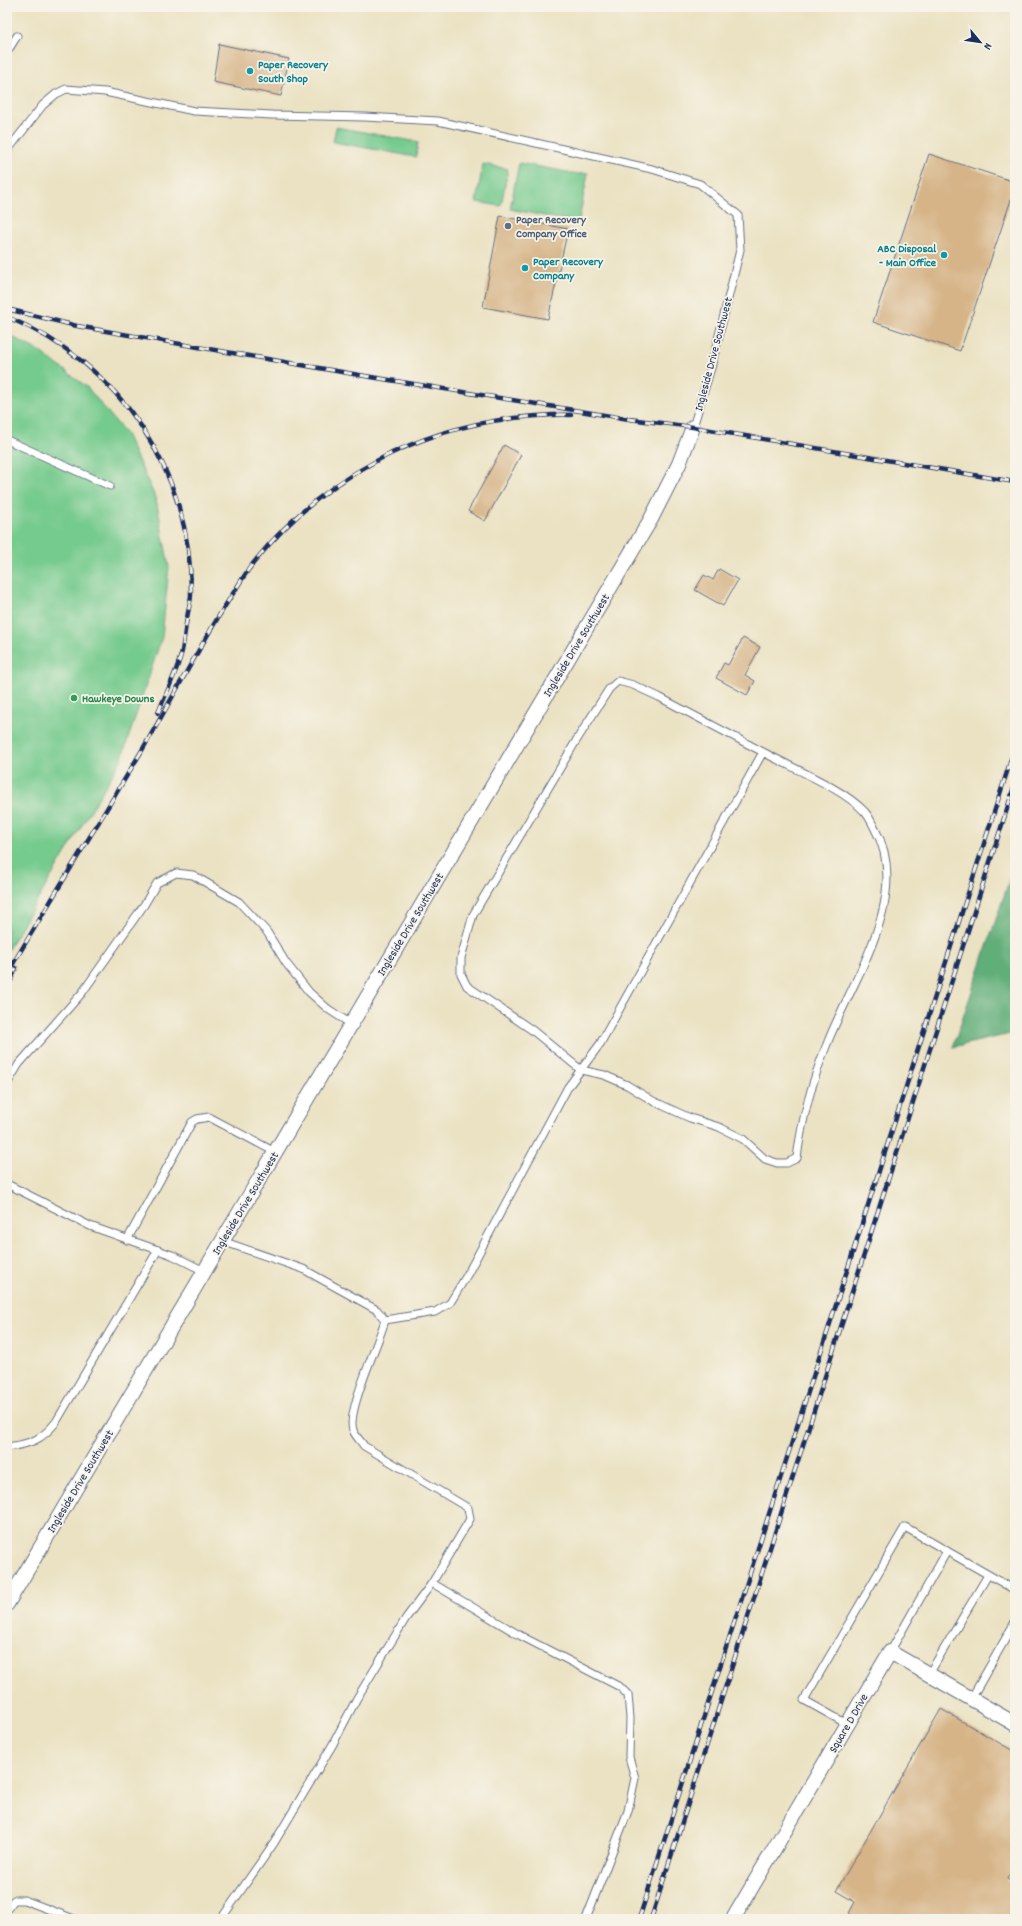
<svg xmlns="http://www.w3.org/2000/svg" width="1022" height="1926" font-family="Dekko,sans-serif">
	<style>
		.green { fill: #75ca8d; stroke: #487c76 }
		.forest { fill: #60ae78; stroke: #3e6e6b }
		.building { fill: #d6b487 }
		.lines { fill: none; stroke-linecap: round; stroke-linejoin: round }
		.lane-casing { stroke: #646e81; stroke-width: 9 }
		.street-casing { stroke: #646e81; stroke-width: 16 }
		.lane { stroke: #fff; stroke-width: 7 }
		.street { stroke: #fff; stroke-width: 14 }
		.rail-casing { stroke: #1b2f5e; stroke-width: 4.5 }
		.rail { stroke: #f7f3e8; stroke-width: 3; stroke-dasharray: 9; stroke-linecap: butt }
		.culture-dot { fill: #0f9aa8; stroke: #f7f3e8; stroke-width: 1.5 }
		.service-dot { fill: #5c6f8a; stroke: #f7f3e8; stroke-width: 1.5 }
		.leisure-dot { fill: #2e9e5b; stroke: #f7f3e8; stroke-width: 1.5 }
		.labels { text-anchor: middle; stroke-width: 3.5; stroke-linejoin: round; paint-order: stroke }
		.culture-label { font-size: 12px; font-weight: bold; fill: #0d838f; stroke: #f7f3e8; text-anchor: start }
		.service-label { font-size: 12px; font-weight: bold; fill: #4e5e75; stroke: #f7f3e8; text-anchor: start }
		.street-label { font-size: 12px; fill: #1b2f5e; stroke: #f7f3e8 }
		.leisure-label { font-size: 12px; font-weight: bold; fill: #27864d; stroke: #f7f3e8; text-anchor: start }
	</style>
	<rect width="100%" height="100%" fill="#f7f3e8"/>
	<filter id="ink" filterUnits="userSpaceOnUse"><feTurbulence type="fractalNoise" baseFrequency=".025" numOctaves="2"/><feDisplacementMap in="SourceGraphic" scale="8" xChannelSelector="R" yChannelSelector="G"/><feConvolveMatrix kernelMatrix="1 2 1 2 8 2 1 2 1" color-interpolation-filters="sRGB"/></filter>
	<filter id="wash" filterUnits="userSpaceOnUse"><feTurbulence type="fractalNoise" baseFrequency=".012" numOctaves="4" result="noise"/><feDisplacementMap in="SourceGraphic" scale="16" xChannelSelector="R" yChannelSelector="G"/><feGaussianBlur stdDeviation="0.9" result="paint"/><feColorMatrix in="noise" values="0 0 0 0 0 0 0 0 0 0 0 0 0 0 0 0 0 1.4 0 .05"/><feComposite in="paint" operator="in"/></filter>
	<g filter="url(#wash)">
		<rect width="100%" height="100%" fill="#ebe2c3"/>
		<g class="green">
			<polygon points="336,127 418,142 416,157 333,142"/>
			<polygon points="519,163 578,174 588,173 578,225 570,221 510,209"/>
			<polygon points="483,164 508,169 501,206 476,202"/>
			<polygon points="7,334 39,351 87,387 126,434 156,499 169,567 162,637 121,760 7,951"/>
		</g>
		<polygon class="forest" points="1015,863 1015,1033 953,1047"/>
		<g id="blocks">
			<g class="building">
				<polygon points="219,44 289,59 281,96 213,82"/>
				<polygon points="929,154 1015,182 1015,188 960,351 873,322"/>
				<polygon points="500,216 568,229 548,319 483,307"/>
				<polygon points="504,445 521,455 485,521 468,511"/>
				<polygon points="719,569 738,580 723,606 695,590 704,575 713,580"/>
				<polygon points="743,638 760,647 745,675 755,681 747,695 716,678 724,663 728,665"/>
				<polygon points="941,1709 1015,1752 1015,1864 1007,1879 1015,1884 1015,1919 846,1919 855,1902 836,1891"/>
			</g>
		</g>
	</g>
	<g filter="url(#ink)">
		<use href="#blocks" fill-opacity="0" stroke="#646e81" stroke-width="1"/>
		<g class="lines">
			<defs>
				<g id="lane">
					<polyline points="7,52 17,36"/>
					<polyline points="7,151 43,105 56,94 66,89 105,92 194,111 272,115 365,117 438,121 652,169 700,184 738,215 740,250 711,368 693,427"/>
					<polyline points="7,440 110,486"/>
					<polyline points="7,1084 19,1064 82,993 144,905 157,883 176,873 193,875 239,902 267,932 286,963 309,992 328,1009 351,1024"/>
					<polyline points="7,1184 90,1226 172,1255 204,1271"/>
					<polyline points="127,1240 192,1122 197,1119 209,1117 275,1152"/>
					<polyline points="222,1241 303,1269 377,1310 385,1320"/>
					<path d="M385,1320L435,1312L450,1303L467,1275L568,1087L600,1044L763,752C792,768 842,788 864,811C869,816 872,823 875,829C913,897 851,981 827,1044C812,1081 802,1118 797,1158L787,1163H777L765,1159L743,1139L719,1127L690,1118L653,1101L627,1085L604,1075L581,1070L532,1030L467,986L461,974V958L473,915L576,741L609,689L618,681L633,685L659,697L763,752"/>
					<path d="M7,1447C30,1444 42,1440 56,1422L158,1250"/>
					<polyline points="432,1583 521,1636 620,1687 628,1695 630,1718 629,1757 635,1778 628,1811 586,1919"/>
					<polyline points="890,1652 947,1551"/>
					<polyline points="929,1674 988,1575"/>
					<polyline points="971,1699 1015,1622"/>
					<polyline points="847,1724 804,1700 905,1527 1015,1590"/>
					<polyline points="7,1909 14,1900 24,1900 74,1919"/>
					<path d="M221,1919L274,1843L333,1744L357,1698L406,1618L432,1583L470,1519L468,1508L364,1446C361,1441 355,1436 353,1430C346,1412 379,1343 385,1320"/>
				</g>
				<g id="street">
					<polyline points="7,1604 651,519 679,464 693,427"/>
					<polyline points="733,1919 890,1652 1015,1724"/>
				</g>
			</defs>
			<use href="#lane" class="lane-casing"/>
			<use href="#street" class="street-casing"/>
			<use href="#lane" class="lane"/>
			<use href="#street" class="street"/>
			<defs>
				<g id="rail">
					<polyline points="7,309 77,326 365,376 629,419 693,427 1015,482"/>
					<path d="M7,317C120,363 192,472 191,594C191,602 188,610 187,618C185,629 184,640 182,651C177,672 166,693 158,713"/>
					<path d="M7,974C51,899 97,826 141,752C172,700 199,646 232,595C240,583 247,570 256,560C322,478 420,426 525,417C541,416 556,414 571,415"/>
					<polyline points="7,989 16,968"/>
					<polyline points="639,1919 1015,747"/>
					<polyline points="651,1919 1015,784"/>
				</g>
			</defs>
			<use href="#rail" class="rail-casing"/>
			<use href="#rail" class="rail"/>
		</g>
	</g>
	<g class="culture-dot">
		<circle cx="250" cy="71" r="4"/>
		<circle cx="944" cy="255" r="4"/>
		<circle cx="525" cy="268" r="4"/>
	</g>
	<circle class="service-dot" cx="508" cy="226" r="4"/>
	<circle class="leisure-dot" cx="74" cy="698" r="4"/>
	<g class="labels">
		<g class="culture-label">
			<text x="258" y="68">Paper Recovery<tspan x="258" dy="14">South Shop</tspan></text>
			<text x="936" y="252" text-anchor="end">ABC Disposal<tspan x="936" dy="14">- Main Office</tspan></text>
			<text x="533" y="265">Paper Recovery<tspan x="533" dy="14">Company</tspan></text>
		</g>
		<g class="service-label">
			<text x="516" y="223">Paper Recovery<tspan x="516" dy="14">Company Office</tspan></text>
		</g>
		<g class="street-label">
			<text transform="translate(713 354) rotate(-75)" y="4">Ingleside Drive Southwest</text>
			<text transform="translate(576 645) rotate(-59)" y="4">Ingleside Drive Southwest</text>
			<text transform="translate(410 924) rotate(-59)" y="4">Ingleside Drive Southwest</text>
			<text transform="translate(245 1203) rotate(-59)" y="4">Ingleside Drive Southwest</text>
			<text transform="translate(80 1481) rotate(-59)" y="4">Ingleside Drive Southwest</text>
			<text transform="translate(848 1723) rotate(-60)" y="4">Square D Drive</text>
		</g>
		<g class="leisure-label">
			<text x="82" y="702">Hawkeye Downs</text>
		</g>
	</g>
	<rect width="1022" height="1926" fill="none" stroke="#f7f3e8" stroke-width="24"/>
	<g transform="translate(980 42) rotate(119)" stroke="#f7f3e8" stroke-width="3" paint-order="stroke">
	<path d="M0-3L7 15L0 10L-7 15Z" fill="#1b2f5e"/>
	<text y="-6" font-size="11" font-weight="bold" text-anchor="middle" fill="#1b2f5e">N</text>
	</g>
</svg>
